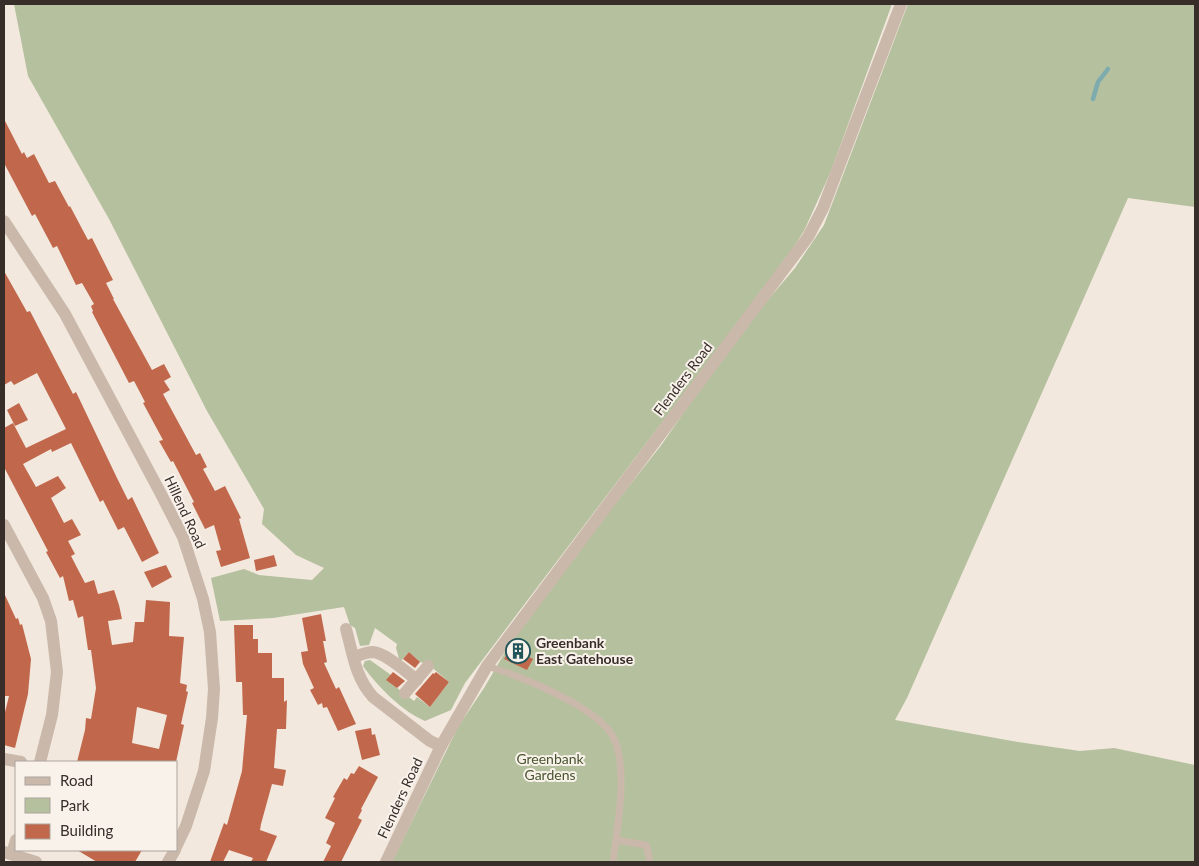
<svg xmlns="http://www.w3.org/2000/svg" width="1199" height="866" font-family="Lato,sans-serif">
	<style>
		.green { fill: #b5c09e }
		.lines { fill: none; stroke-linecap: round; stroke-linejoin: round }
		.stream { stroke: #7eacae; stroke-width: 4.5 }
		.building { fill: #c1684c; fill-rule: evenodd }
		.lane { stroke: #cab8aa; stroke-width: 7 }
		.street { stroke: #cab8aa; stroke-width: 12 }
		.labels { text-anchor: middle; stroke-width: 4; stroke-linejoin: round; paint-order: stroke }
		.street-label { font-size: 14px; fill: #372e29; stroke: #f9f2eb }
		.poi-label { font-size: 14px; font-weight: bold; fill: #372e29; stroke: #f9f2eb; text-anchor: start }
		.park-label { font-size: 14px; fill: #47552e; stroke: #f9f2eb }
	</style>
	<rect width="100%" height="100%" fill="#f2e8de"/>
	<g class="green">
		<path d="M14,4H892L831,171L804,231L787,257L465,683L451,710L425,721C403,712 377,686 363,666L365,661L370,660L391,675L387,680L414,701L417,697L430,707L449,682L428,664L420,662L409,652L400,662L396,648L397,644L375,628L369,645L360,646L355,628L350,625L344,607L273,618L220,621L211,578L244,569L259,575L312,580L324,568L296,555L262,524L264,509L207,411L109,219L28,76Z"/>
		<polygon points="908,4 1195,4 1195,207 1128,198 907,698 895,720 1018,742 1080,751 1114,748 1195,765 1195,862 392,862 458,727 484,688 524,620 662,444 733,341 795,268 824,225"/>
	</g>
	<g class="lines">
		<polyline class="stream" points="1093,99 1098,82 1108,69"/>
	</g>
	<g class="building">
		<polygon points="4,119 22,154 24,152 27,158 34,154 49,183 55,181 69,207 70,206 88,240 92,238 113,280 106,283 114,299 113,299 152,370 164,364 171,377 164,381 170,390 163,394 196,455 200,453 207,467 203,469 215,491 225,486 241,518 239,519 250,558 221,567 216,551 221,550 214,525 205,529 192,503 194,502 173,461 171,462 159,441 163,440 143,403 145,402 134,381 129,383 92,312 93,311 91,306 94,304 82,283 76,285 57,246 53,248 35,214 32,216 4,163"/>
		<path d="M4,271L27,312L30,311L73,394L76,392L117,478L128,500L132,497L159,553L142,562L124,527L118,530L103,500L100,502L71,443L52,452L51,449L23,464L36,487L58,476L66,488L51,498L64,523L72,519L81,535L68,541L75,554L71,556L85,583L94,580L98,594L114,590L119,605L122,619L108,621L112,645L133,642L135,622H144L146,600L170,602L169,636L184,637L180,683L187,685L186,691L188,692L181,724L184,725L176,762H77L85,730L86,718L91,719L96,688L91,650H88L83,616L78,618L73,600L69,601L63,576L60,578L46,552L48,551L4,467V428L13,423L26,448L66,429L37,373L14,385L11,381L4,385ZM137,707L167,715L159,749L132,743Z"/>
		<polygon points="19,403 28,420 15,426 7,410"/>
		<polygon points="274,555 277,566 256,571 254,560"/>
		<polygon points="166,565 172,577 152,588 144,572"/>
		<polygon points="4,593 16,619 18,618 20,625 22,624 31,659 28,694 15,748 4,745 4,716 9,696 5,696 5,693 4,693"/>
		<polygon points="321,614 326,641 323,641 327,662 324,663 336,689 339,687 356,724 338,731 327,707 323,708 322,703 318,705 310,690 314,688 303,664 301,652 308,651 302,618"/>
		<polygon points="234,625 253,625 253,639 258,639 258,653 272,653 272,678 284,678 284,702 287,700 286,729 277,729 274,768 286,770 283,786 272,784 261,824 260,830 277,836 266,862 251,862 253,858 229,850 223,862 210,862 224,823 227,825 242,771 247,715 243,715 242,682 236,682"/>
		<polygon points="516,640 529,647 525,655 533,659 527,670 504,659"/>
		<polygon points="409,652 420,662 415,668 403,659"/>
		<polygon points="393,672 405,681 397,688 386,680"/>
		<polygon points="436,672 449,682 430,707 415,694 433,673 434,674"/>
		<polygon points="371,728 372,735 375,734 380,755 362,760 355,731"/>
		<polygon points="359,766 378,777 361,809 362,810 358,818 362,820 341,862 323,862 331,846 326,843 335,823 325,818 335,798 333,797 344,778 347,780 351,773 354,774"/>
		<polygon points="77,850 142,850 135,862 97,862"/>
	</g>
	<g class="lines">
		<g class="lane">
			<path d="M487,666C519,676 603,708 615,741C628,775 617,827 613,862"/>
			<polyline points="616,840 646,845 649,856 649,862"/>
		</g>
		<g class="street">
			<polyline points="4,221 65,314 161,494 183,537 203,599 210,632 214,689 212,718 204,771 186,826 176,847"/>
			<polyline points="4,525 43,598 51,621 57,672 52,715 40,762"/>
			<path d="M346,629C353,654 355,677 373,697L430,741L441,746"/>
			<path d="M354,657C360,655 366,652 373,652C386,653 406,672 417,680"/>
			<polyline points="405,693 428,666"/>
			<polyline points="4,759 21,762"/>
			<polyline points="4,852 36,862"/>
			<polyline points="12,854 16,840"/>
			<polyline points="168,862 175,850"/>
			<polyline points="386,862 441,746 487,666 808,237 823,208 901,4"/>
		</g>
	</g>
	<defs>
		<symbol id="building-ring" viewBox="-11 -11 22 22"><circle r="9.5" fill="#f9f2eb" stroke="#205458" stroke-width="1.5"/><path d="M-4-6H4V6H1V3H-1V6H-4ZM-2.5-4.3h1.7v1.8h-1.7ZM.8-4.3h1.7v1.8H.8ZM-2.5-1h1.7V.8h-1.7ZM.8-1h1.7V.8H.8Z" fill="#205458"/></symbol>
	</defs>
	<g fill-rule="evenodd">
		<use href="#building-ring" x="504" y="637" width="28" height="28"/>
	</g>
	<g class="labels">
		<g class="street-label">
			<text transform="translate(683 379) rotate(-53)" y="5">Flenders Road</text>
			<text transform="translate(185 512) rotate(65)" y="5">Hillend Road</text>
			<text transform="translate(400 798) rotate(-65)" y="5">Flenders Road</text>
		</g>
		<g class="poi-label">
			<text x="536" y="648">Greenbank<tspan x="536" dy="16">East Gatehouse</tspan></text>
		</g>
		<g class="park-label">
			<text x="550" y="764">Greenbank<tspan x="550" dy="16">Gardens</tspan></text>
		</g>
	</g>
	<rect width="1199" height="866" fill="none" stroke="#372e29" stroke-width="10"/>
	<rect x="15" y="761" width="162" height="90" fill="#f9f2eb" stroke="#aba49d"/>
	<rect x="25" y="777" width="25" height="8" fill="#cab8aa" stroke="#aba49d"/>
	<text x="60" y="786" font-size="15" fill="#372e29">Road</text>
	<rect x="25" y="798" width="25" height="15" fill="#b5c09e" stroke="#aba49d"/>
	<text x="60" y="811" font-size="15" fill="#372e29">Park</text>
	<rect x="25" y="824" width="25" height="15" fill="#c1684c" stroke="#aba49d"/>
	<text x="60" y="836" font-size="15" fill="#372e29">Building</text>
</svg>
